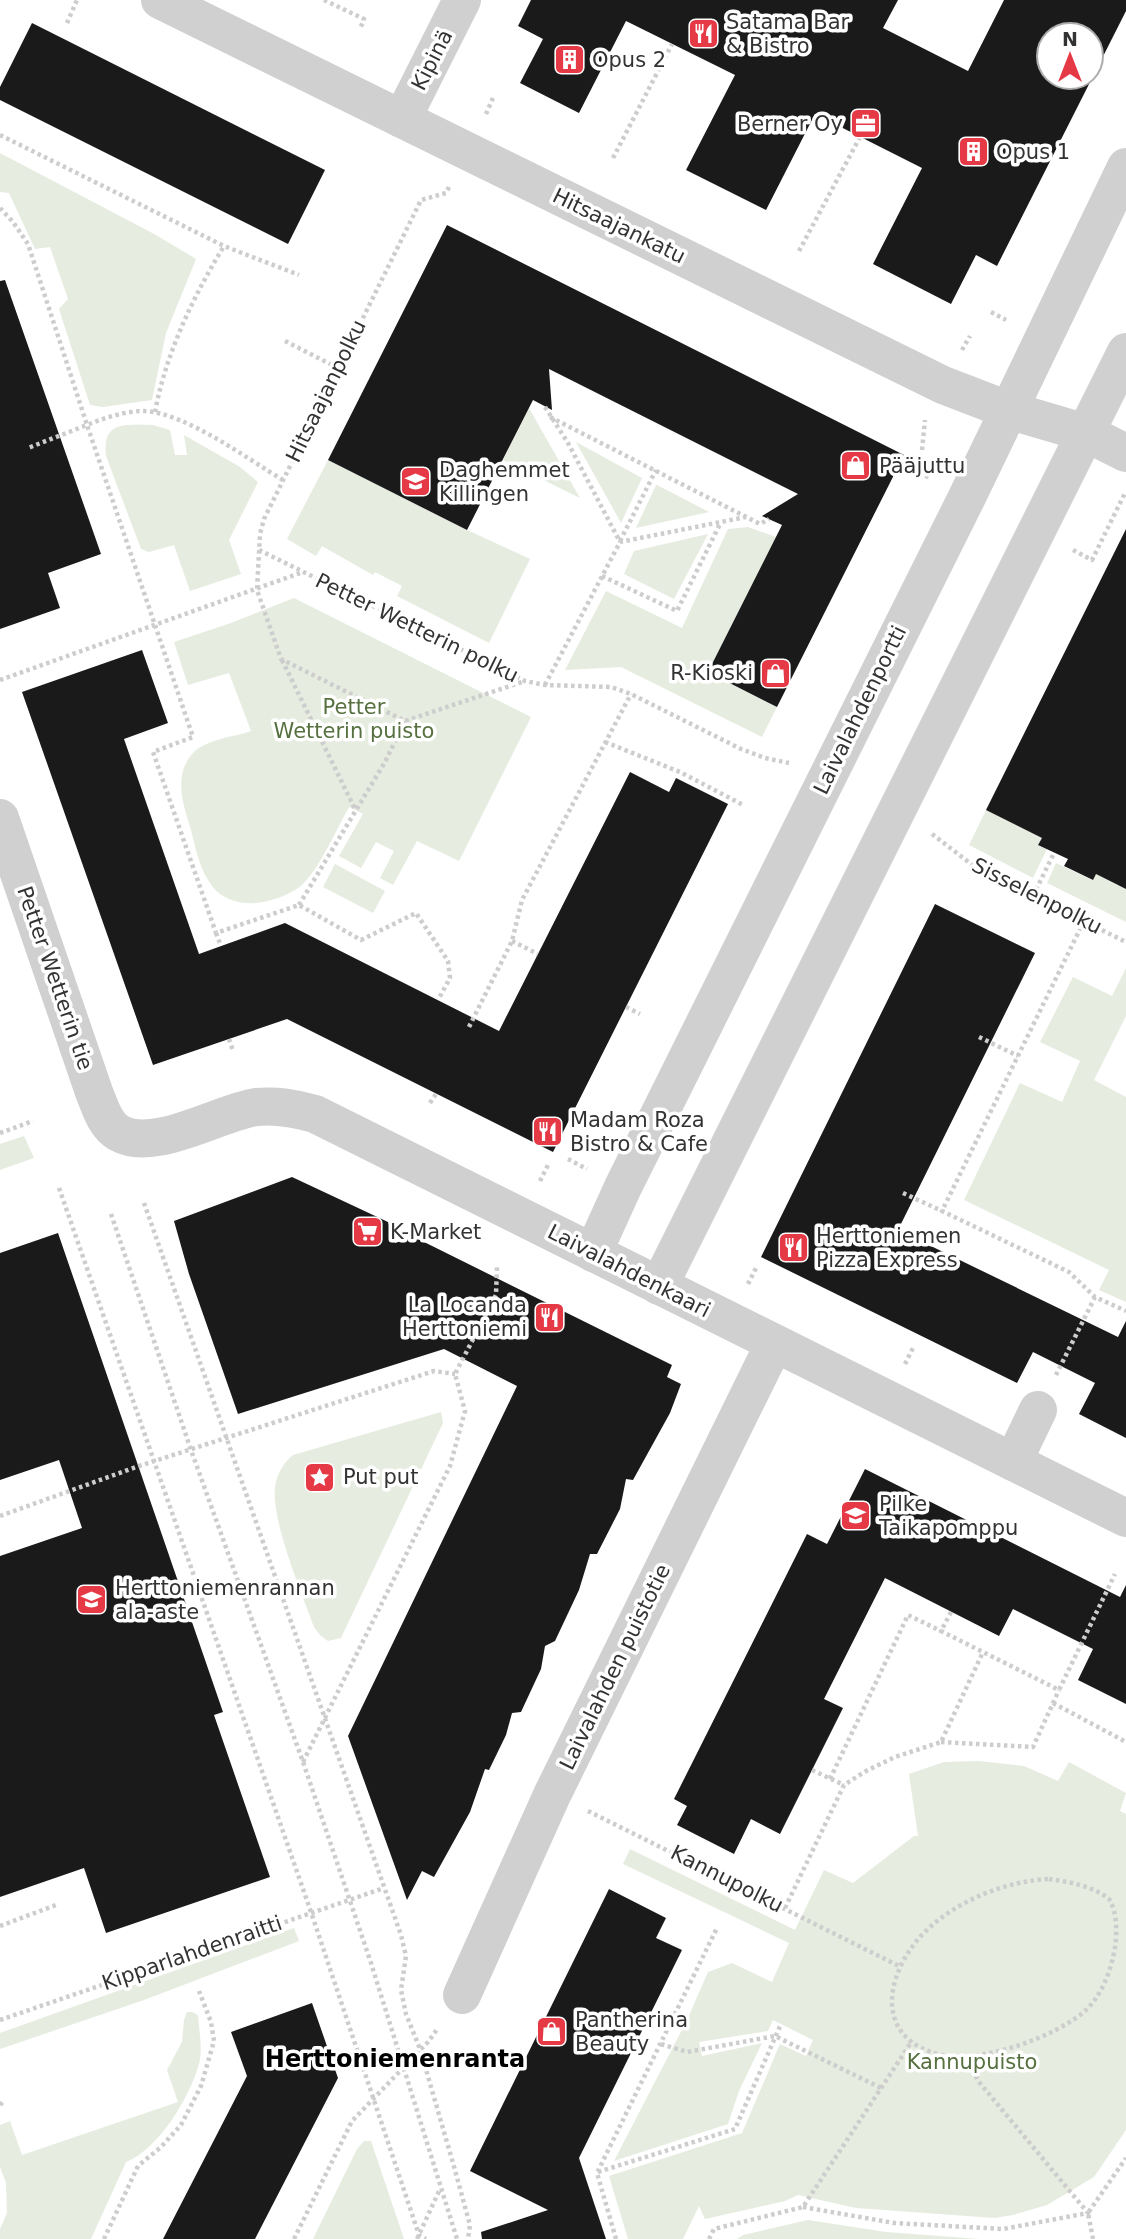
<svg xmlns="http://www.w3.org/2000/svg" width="1126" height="2239" font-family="'DejaVu Sans',sans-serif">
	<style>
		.green { fill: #e6ecdf }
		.building { fill: #1a1a1a; fill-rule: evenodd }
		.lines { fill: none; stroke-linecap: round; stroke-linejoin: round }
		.path { stroke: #cdcdcd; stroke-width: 4.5; stroke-dasharray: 3.5 3.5; stroke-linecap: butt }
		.minor { stroke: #d0d0d0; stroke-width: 38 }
		.labels { text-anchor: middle; stroke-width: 7; stroke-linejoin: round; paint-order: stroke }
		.poi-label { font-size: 21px; fill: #333; stroke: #fff; text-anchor: start }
		.street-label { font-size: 21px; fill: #333; stroke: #fff }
		.park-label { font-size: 21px; fill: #56703f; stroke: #fff }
		.quarter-label { font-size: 24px; font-weight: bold; fill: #000; stroke: #fff }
	</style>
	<rect width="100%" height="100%" fill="#fff"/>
	<g class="green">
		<polygon points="0,153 156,235 196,259 166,333 152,400 103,407 90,405 59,309 68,299 50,247 35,249 9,193 0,192"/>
		<polygon points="529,408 580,498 503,460"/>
		<path d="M153,425L170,430L175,455H187L184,435L240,467L258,482L229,540L241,574L190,591L174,545L149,552L141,549L106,456C102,420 125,425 153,425Z"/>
		<polygon points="576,442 642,478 621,523"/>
		<polygon points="328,460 467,530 530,559 489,643 397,596 402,586 375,572 373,575 322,546 316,556 287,539"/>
		<polygon points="656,485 657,485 709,512 636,528"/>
		<polygon points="748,527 776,537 708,672 777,707 762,737 621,667 565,670 606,591 682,628 728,529"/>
		<polygon points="708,534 674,599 624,574 634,551"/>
		<path d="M294,598L531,717L459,861L417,841L393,885L380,878L394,851L376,842L361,868L339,856L363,814L349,807C337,828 317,875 298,888C271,906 227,913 208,880C199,866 195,846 191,830C184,807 174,780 189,758C201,739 232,738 251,731L229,673L188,685L174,642L231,623Z"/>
		<polygon points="986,810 1042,838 1038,845 1047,849 1033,878 969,845"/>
		<polygon points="1056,863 1092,880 1096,874 1117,885 1126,879 1126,922 1047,883"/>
		<polygon points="335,864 385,891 373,913 323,887"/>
		<polygon points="1126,968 1126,1016 1094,1080 1126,1097 1126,1302 1099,1290 1109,1270 964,1200 1020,1083 1062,1102 1080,1061 1040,1042 1073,977 1112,996"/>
		<polygon points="24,1136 34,1158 0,1170 0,1144"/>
		<path d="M441,1412L443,1423L341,1638L328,1641L320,1635L314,1627C302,1593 271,1521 275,1487C277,1474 283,1463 293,1455Z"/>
		<polygon points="978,1761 1024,1766 1058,1781 1069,1762 1126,1793 1120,1811 1126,1814 1126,2130 1094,2177 1047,2205 1013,2215 995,2218 856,2208 798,2195 785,2201 705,2219 699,2206 683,2239 628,2239 609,2176 742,2133 780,2044 806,2056 813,2040 773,2020 768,2031 699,2042 702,2056 762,2043 739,2091 728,2124 614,2161 687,2020 708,1972 732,1963 772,1982 789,1943 623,1864 630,1849 795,1930 824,1870 853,1883 914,1836 918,1836 909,1774 944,1762"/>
		<polygon points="294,1928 299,1941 144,2000 0,2049 0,2033"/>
		<path d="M187,2012H192L198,2015C199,2031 203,2049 199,2064C190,2097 158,2150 126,2162L91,2239H0V2229L7,2213L6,2183L0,2167V2125L10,2121L22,2155L178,2102L167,2070L182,2042L184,2020Z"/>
		<polygon points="364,2141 371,2141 404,2239 313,2239 357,2149"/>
		<polygon points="808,2220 886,2232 979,2239 737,2239 743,2235"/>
	</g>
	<g class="building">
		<path d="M531,0H898L883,28L968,71L1004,0H1126V11L997,266L976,255L951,304L873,264L922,168L815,114L766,210L686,170L735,75L626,21L579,113L520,83L543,39L518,26ZM1049,35H1091V77H1049Z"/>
		<polygon points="32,23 325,170 288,244 0,100 0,87"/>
		<polygon points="447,225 904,455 777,707 708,672 782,525 762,516 798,494 549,369 552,410 533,400 467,530 328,460"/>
		<polygon points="5,280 101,554 48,573 60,608 0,629 0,281"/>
		<polygon points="1126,529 1126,889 1096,874 1093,880 1064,866 1068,859 1038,845 1042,838 986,810"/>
		<polygon points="142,650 168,723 124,739 199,954 285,923 499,1031 630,772 669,792 676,778 728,804 553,1152 287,1019 153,1065 22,692"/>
		<polygon points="935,904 1035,953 898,1230 1118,1337 1126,1321 1126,1438 1079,1414 1095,1383 1033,1352 1017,1383 761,1257"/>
		<polygon points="292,1177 388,1222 395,1243 414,1237 672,1365 667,1377 681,1384 670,1413 633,1480 626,1479 620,1509 597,1554 590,1554 579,1590 555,1641 545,1646 541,1669 521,1712 512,1713 506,1735 489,1770 485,1769 470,1812 434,1877 422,1871 407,1900 348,1736 517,1386 444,1349 238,1414 189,1274 174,1221"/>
		<polygon points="58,1233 223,1712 214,1715 270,1877 106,1933 84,1868 0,1897 0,1556 82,1528 59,1460 0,1480 0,1253"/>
		<polygon points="865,1469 1120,1597 1126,1585 1126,1704 1078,1680 1093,1649 1013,1609 999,1636 885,1578 824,1699 843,1708 780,1834 751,1819 734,1854 677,1825 687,1806 674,1799 807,1534 827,1544"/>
		<polygon points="609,1889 666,1918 656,1938 682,1950 579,2158 606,2239 482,2239 481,2232 548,2210 470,2171"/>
		<polygon points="312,2003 338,2078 255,2239 163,2239 247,2076 231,2032"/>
	</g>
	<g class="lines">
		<g class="path">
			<polyline points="324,0 364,19 360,29"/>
			<polyline points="67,23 77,0"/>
			<polyline points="486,114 493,98"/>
			<polyline points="0,135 224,246 299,275"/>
			<polyline points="613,158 672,44"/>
			<polyline points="449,187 446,193 421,200 264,519 260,534 257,590 281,659 405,721 525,681"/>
			<polyline points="0,208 13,222 28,244 87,425 28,448"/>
			<polyline points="799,251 860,137"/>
			<polyline points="991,312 1006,320"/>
			<polyline points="285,341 338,368"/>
			<polyline points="962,350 970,336"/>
			<polyline points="545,407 568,443 620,542"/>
			<path d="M155,412C166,353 193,297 224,246"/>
			<polyline points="550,417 760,524 769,519"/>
			<polyline points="922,450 925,420"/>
			<polyline points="913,469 930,478"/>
			<path d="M283,480C246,458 186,413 144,411C125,411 104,418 87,425L193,737L153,752L216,933L299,905L361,940L416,913L448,961L450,978L438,1000"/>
			<polyline points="620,541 656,470"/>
			<polyline points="259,550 525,681 545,685 611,687 631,694 741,749 765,758 789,763"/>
			<polyline points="1073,550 1092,560 1125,493"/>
			<polyline points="602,576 677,611 721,522"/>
			<polyline points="282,660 355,809"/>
			<polyline points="0,680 303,572"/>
			<polyline points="545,685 620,542 746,517"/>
			<polyline points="605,742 680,772 743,805"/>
			<polyline points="932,834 975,867 1126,942"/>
			<polyline points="1033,896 1054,853"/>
			<polyline points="299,905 385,762 405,721"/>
			<polyline points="1084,921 942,1211 1069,1272 1095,1297 1126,1311"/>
			<polyline points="216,933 221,946"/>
			<polyline points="512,941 538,954"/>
			<polyline points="626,1007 640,1014"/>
			<polyline points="469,1027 512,941 522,900 631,694"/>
			<polyline points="979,1037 1018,1056"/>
			<polyline points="229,1039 233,1051"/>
			<polyline points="430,1103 436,1094"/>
			<polyline points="0,1133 33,1121"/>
			<polyline points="568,1159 587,1169"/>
			<polyline points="540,1181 549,1163"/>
			<polyline points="59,1188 311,1912 419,2235 426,2239"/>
			<polyline points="903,1193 942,1211"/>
			<polyline points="144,1203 401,1935 406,1956 401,1990 406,2014 420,2049 453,2163 470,2225 468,2239"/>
			<polyline points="111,1214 191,1450 303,1762 371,1963 457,2239"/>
			<polyline points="748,1284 757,1266"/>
			<polyline points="905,1364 914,1346"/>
			<polyline points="1056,1375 1095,1297"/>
			<polyline points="0,1516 139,1466 434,1371 455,1374"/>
			<polyline points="951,1612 941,1631 1059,1690 1115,1574"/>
			<polyline points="1053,1703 1126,1742"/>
			<polyline points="941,1742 1033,1747 1059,1690"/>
			<polyline points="303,1762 450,1466 465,1411 455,1374 496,1295 497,1266"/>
			<polyline points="812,1770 844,1785"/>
			<polyline points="830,1779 908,1615 941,1631"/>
			<polyline points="588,1811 901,1967"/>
			<path d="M1049,1879C1070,1882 1093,1886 1109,1899C1126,1927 1111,1987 1086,2010C1056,2037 982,2063 942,2055C869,2039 886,1967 929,1928C961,1899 1007,1881 1049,1879Z"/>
			<polyline points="785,1908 844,1785 866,1771 895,1757 941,1742 983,1652"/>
			<polyline points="0,1926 56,1905"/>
			<polyline points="0,2020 384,1888"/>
			<polyline points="661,2044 687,2052 775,2036 881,2088"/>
			<polyline points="0,2105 3,2102"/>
			<polyline points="598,2172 735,2129 781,2024"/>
			<polyline points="803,2207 894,2223 1003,2229 1088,2213 979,2082 965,2056"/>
			<polyline points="104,2239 138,2166 161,2147 181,2125 201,2086 214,2041 211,2022 199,1991"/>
			<polyline points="294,2239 352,2121 428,2042 438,2028"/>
			<polyline points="417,2239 440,2189"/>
			<polyline points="616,2239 597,2173 717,1928"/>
			<polyline points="709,2239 714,2229 803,2207 912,2041"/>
			<polyline points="1093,2239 1088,2213 1126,2158"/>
		</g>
		<g class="minor">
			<polyline points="160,0 943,385 1008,410 1086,433 1126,453"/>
			<polyline points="402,119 462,0"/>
			<path d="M0,818L94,1092C100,1107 105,1125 119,1133C154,1153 218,1113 256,1107C277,1105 294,1108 315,1114L1126,1518"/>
			<polyline points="593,1253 623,1187 967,497 1126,167"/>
			<polyline points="659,1286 1126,352"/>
			<polyline points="1013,1462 1038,1410"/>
			<polyline points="462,1995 552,1795 774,1344"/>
		</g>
	</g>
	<defs>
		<symbol id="restaurant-square" viewBox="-11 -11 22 22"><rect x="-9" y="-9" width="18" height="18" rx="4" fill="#e63946" stroke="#fff"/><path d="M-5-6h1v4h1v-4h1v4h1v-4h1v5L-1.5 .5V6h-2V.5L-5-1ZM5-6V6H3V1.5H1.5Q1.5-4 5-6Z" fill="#fff"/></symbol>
		<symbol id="building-square" viewBox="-11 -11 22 22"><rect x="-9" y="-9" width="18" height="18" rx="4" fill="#e63946" stroke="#fff"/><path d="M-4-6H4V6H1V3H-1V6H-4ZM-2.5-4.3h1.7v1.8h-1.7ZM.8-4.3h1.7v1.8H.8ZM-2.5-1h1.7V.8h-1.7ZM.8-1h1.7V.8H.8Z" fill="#fff"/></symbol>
		<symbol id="office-square" viewBox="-11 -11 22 22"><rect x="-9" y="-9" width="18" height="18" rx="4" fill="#e63946" stroke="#fff"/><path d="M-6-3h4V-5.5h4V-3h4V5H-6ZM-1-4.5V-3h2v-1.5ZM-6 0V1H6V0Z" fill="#fff"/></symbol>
		<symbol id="shop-square" viewBox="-11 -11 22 22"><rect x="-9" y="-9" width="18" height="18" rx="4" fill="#e63946" stroke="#fff"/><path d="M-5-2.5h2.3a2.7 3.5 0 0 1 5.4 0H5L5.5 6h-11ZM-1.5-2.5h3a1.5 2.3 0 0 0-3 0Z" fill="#fff"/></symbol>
		<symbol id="school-square" viewBox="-11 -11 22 22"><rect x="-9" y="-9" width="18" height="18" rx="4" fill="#e63946" stroke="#fff"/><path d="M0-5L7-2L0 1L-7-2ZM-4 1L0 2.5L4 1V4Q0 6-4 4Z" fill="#fff"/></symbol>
		<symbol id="supermarket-square" viewBox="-11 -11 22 22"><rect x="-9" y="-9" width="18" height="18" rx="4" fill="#e63946" stroke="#fff"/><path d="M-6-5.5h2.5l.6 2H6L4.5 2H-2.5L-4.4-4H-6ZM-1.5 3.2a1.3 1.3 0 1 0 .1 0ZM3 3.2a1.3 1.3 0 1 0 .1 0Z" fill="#fff"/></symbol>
		<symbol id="sight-square" viewBox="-11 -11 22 22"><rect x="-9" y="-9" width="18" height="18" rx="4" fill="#e63946" stroke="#fff"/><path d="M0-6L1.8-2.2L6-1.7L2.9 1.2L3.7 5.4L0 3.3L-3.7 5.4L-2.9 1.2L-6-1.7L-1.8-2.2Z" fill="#fff"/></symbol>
	</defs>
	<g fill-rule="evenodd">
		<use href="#restaurant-square" x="686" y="16" width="35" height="35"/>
		<use href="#building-square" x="552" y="42" width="35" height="35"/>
		<use href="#office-square" x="848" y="106" width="35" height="35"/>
		<use href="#building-square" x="956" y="134" width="35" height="35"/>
		<use href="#shop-square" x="838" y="448" width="35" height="35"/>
		<use href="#school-square" x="398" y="464" width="35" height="35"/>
		<use href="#shop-square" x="758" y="656" width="35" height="35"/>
		<use href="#restaurant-square" x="530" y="1114" width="35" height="35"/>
		<use href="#supermarket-square" x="350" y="1214" width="35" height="35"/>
		<use href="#restaurant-square" x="776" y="1230" width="35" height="35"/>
		<use href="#restaurant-square" x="532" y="1300" width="35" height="35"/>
		<use href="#sight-square" x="302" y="1460" width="35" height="35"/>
		<use href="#school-square" x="838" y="1498" width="35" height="35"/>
		<use href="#school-square" x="74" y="1582" width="35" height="35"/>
		<use href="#shop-square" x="534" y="2014" width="35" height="35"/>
	</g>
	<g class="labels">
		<g class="poi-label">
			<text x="726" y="29">Satama Bar<tspan x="726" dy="24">&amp; Bistro</tspan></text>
			<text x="592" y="67">Opus 2</text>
			<text x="843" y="131" text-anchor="end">Berner Oy</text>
			<text x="996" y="159">Opus 1</text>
			<text x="879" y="473">Pääjuttu</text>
			<text x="439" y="477">Daghemmet<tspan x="439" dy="24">Killingen</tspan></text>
			<text x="753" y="680" text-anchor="end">R-Kioski</text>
			<text x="570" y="1127">Madam Roza<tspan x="570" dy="24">Bistro &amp; Cafe</tspan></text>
			<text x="390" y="1239">K-Market</text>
			<text x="816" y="1243">Herttoniemen<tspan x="816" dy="24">Pizza Express</tspan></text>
			<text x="527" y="1312" text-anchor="end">La Locanda<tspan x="527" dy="24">Herttoniemi</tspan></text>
			<text x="343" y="1484">Put put</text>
			<text x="879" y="1511">Pilke<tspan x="879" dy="24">Taikapomppu</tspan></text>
			<text x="115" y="1595">Herttoniemenrannan<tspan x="115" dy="24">ala-aste</tspan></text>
			<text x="575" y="2027">Pantherina<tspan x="575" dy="24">Beauty</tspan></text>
		</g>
		<g class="street-label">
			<text transform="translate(432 60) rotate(-63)" y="7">Kipinä</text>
			<text transform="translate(619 226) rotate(26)" y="7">Hitsaajankatu</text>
			<text transform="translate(326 391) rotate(-64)" y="7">Hitsaajanpolku</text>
			<text transform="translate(417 628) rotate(26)" y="7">Petter Wetterin polku</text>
			<text transform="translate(860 710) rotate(-64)" y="7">Laivalahdenportti</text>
			<text transform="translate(1037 896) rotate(27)" y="7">Sisselenpolku</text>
			<text transform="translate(55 978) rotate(71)" y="7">Petter Wetterin tie</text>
			<text transform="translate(629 1271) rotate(27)" y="7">Laivalahdenkaari</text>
			<text transform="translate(615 1667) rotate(-64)" y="7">Laivalahden puistotie</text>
			<text transform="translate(727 1879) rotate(27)" y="7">Kannupolku</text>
			<text transform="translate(192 1953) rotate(-19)" y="7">Kipparlahdenraitti</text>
		</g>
		<g class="park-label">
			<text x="354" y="714">Petter<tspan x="354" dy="24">Wetterin puisto</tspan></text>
			<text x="972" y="2069">Kannupuisto</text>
		</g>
		<g class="quarter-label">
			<text x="395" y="2067">Herttoniemenranta</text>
		</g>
	</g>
	<g transform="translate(1070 56)"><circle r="33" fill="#ffffff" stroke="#adadad" stroke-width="2"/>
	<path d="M0-5L12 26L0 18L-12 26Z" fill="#e63946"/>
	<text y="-10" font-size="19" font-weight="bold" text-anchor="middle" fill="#333333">N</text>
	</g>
</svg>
